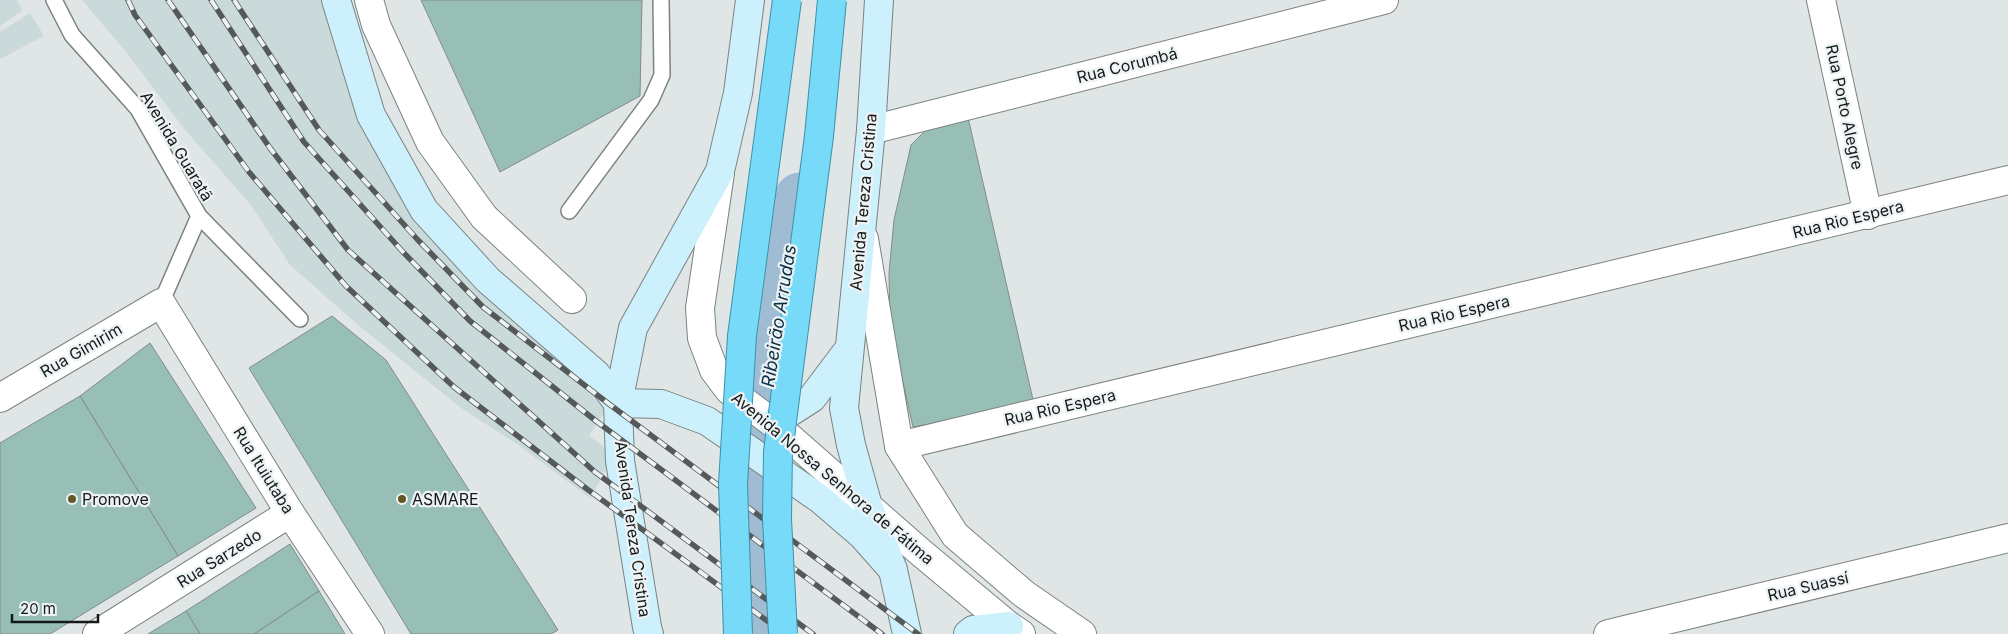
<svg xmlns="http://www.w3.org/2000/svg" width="2008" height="634" font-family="Inter,sans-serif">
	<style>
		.built { fill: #cad9da }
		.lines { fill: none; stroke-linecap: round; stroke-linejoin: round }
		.river { stroke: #a0bcd2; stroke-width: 51 }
		.building { fill: #98bfb6; stroke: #858b89 }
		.service-casing { stroke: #7c8282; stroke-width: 18 }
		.minor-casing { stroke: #7c8282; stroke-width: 30 }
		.tertiary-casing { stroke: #7c8282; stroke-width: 30 }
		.secondary-casing { stroke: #7c8282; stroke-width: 30 }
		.service { stroke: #fff; stroke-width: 15 }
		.minor { stroke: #fff; stroke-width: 28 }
		.tertiary { stroke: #fff; stroke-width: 28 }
		.secondary { stroke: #ccf1fd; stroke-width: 28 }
		.rail-casing { stroke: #555959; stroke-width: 5.5 }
		.rail { stroke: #edf3f4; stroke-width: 4; stroke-dasharray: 11; stroke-linecap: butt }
		.trunk-bridge-casing { stroke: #3e91a9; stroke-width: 30; stroke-linecap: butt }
		.trunk-bridge { stroke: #76daf8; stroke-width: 28 }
		.poi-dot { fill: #635825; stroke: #edf3f4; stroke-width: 2 }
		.labels { text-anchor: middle; stroke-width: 4.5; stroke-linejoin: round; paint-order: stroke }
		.street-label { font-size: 16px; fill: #161919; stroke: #edf3f4 }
		.poi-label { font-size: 16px; fill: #161919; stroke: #edf3f4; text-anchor: start }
		.water-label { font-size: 18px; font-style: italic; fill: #0b2f46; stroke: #edf3f4 }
	</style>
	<rect width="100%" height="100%" fill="#e0e6e6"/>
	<g class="built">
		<polygon points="0,0 17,0 23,10 0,26"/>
		<polygon points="82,0 324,0 339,58 372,142 616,394 589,436 615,454 590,498 521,447 461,408 357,324 290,265 250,204 186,131 126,52"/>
		<polygon points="30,13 44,36 0,59 0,32"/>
	</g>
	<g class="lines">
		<polyline class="river" points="754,634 752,618 753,475 800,198"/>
	</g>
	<g class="building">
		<polygon points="421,0 642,0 640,96 500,172"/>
		<polygon points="967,113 1034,404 913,427 890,325 889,273 894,220 911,145 932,124"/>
		<polygon points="332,316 386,360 558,630 551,634 411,634 249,368"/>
		<polygon points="150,343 256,508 178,556 80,396"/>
		<polygon points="80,396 178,556 50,634 0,634 0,443"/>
		<polygon points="290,544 319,591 254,634 200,634 186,611"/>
		<polygon points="319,591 345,634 254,634"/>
		<polygon points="186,611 200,634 148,634"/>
	</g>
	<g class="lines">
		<defs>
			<g id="service">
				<polyline points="54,0 72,35 138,109 199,216 300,319"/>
				<polyline points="569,211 651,100 662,75 661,0"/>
				<polyline points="161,303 199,216"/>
			</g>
			<g id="minor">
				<polyline points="369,0 376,25 430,142 484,217 572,299"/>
				<polyline points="1821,0 1868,215"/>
				<polyline points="871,130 1384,0"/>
				<polyline points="0,398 161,303 290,513 370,634"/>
				<polyline points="899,446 2008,180"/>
				<polyline points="97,634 290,513"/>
				<polyline points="1608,634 2008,538"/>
			</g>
			<g id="tertiary">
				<polyline points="720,173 700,308 702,338 714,370 729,390 773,423 919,551 1009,626 1021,634"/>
				<polyline points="864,239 899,446 955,535 1024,594 1082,634"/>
			</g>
			<g id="secondary">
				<polyline points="336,0 371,115 424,210 488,280 596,374 618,403 661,404 707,421 820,499 863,536 893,570"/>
				<polyline points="879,0 871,130 844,408 851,445 868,506 893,570 907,634"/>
				<polyline points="773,423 812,398 849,349"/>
				<polyline points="649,634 647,627 620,461 618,403 633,328 720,171 738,93 750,0"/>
				<polyline points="968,634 973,630 1009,626"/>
			</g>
		</defs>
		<use href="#service" class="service-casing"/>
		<use href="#minor" class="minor-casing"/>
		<use href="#tertiary" class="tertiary-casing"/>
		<use href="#secondary" class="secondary-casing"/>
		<use href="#service" class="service"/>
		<use href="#minor" class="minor"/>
		<use href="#tertiary" class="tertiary"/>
		<use href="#secondary" class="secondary"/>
		<defs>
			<g id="rail">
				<polyline points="128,0 135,15 249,172 346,286 454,387 587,489 785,634"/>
				<polyline points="168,0 270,148 348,250 595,472 813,634"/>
				<polyline points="211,0 304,142 403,252 470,321 596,421 882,634"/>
				<polyline points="234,0 319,130 417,239 483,307 609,404 918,634"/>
			</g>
		</defs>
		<use href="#rail" class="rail-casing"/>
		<use href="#rail" class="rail"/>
		<defs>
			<g id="trunk-bridge">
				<polyline points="738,634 733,484 742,336 787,0"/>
				<polyline points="783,634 777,519 778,452 819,136 832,0"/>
			</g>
		</defs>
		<use href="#trunk-bridge" class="trunk-bridge-casing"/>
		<use href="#trunk-bridge" class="trunk-bridge"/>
	</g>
	<g class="poi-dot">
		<circle cx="72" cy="499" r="5"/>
		<circle cx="402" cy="499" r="5"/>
	</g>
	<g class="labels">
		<g class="street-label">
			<text transform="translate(1127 65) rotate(-14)" y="6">Rua Corumbá</text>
			<text transform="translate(1845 107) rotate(78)" y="6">Rua Porto Alegre</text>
			<text transform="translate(177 146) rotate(59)" y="6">Avenida Guaratã</text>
			<text transform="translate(863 202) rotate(-85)" y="6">Avenida Tereza Cristina</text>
			<text transform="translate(1848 219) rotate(-14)" y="6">Rua Rio Espera</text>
			<text transform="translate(1454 313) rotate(-13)" y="6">Rua Rio Espera</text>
			<text transform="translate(81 350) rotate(-30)" y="6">Rua Gimirim</text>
			<text transform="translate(1060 407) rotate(-13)" y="6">Rua Rio Espera</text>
			<text transform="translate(264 470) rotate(58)" y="6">Rua Ituiutaba</text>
			<text transform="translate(833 478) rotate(40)" y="6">Avenida Nossa Senhora de Fátima</text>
			<text transform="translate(633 529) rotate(82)" y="6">Avenida Tereza Cristina</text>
			<text transform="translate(219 558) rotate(-32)" y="6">Rua Sarzedo</text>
			<text transform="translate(1808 586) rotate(-13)" y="6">Rua Suassí</text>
		</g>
		<g class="poi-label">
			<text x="82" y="505">Promove</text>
			<text x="412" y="505">ASMARE</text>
		</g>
		<g class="water-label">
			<text transform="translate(779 316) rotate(-81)" y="6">Ribeirão Arrudas</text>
		</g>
	</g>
	<path d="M12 614v8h86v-8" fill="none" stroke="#161919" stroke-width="2.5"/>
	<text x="20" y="614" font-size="15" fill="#161919" stroke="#edf3f4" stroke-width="4" paint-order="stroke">20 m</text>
</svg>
